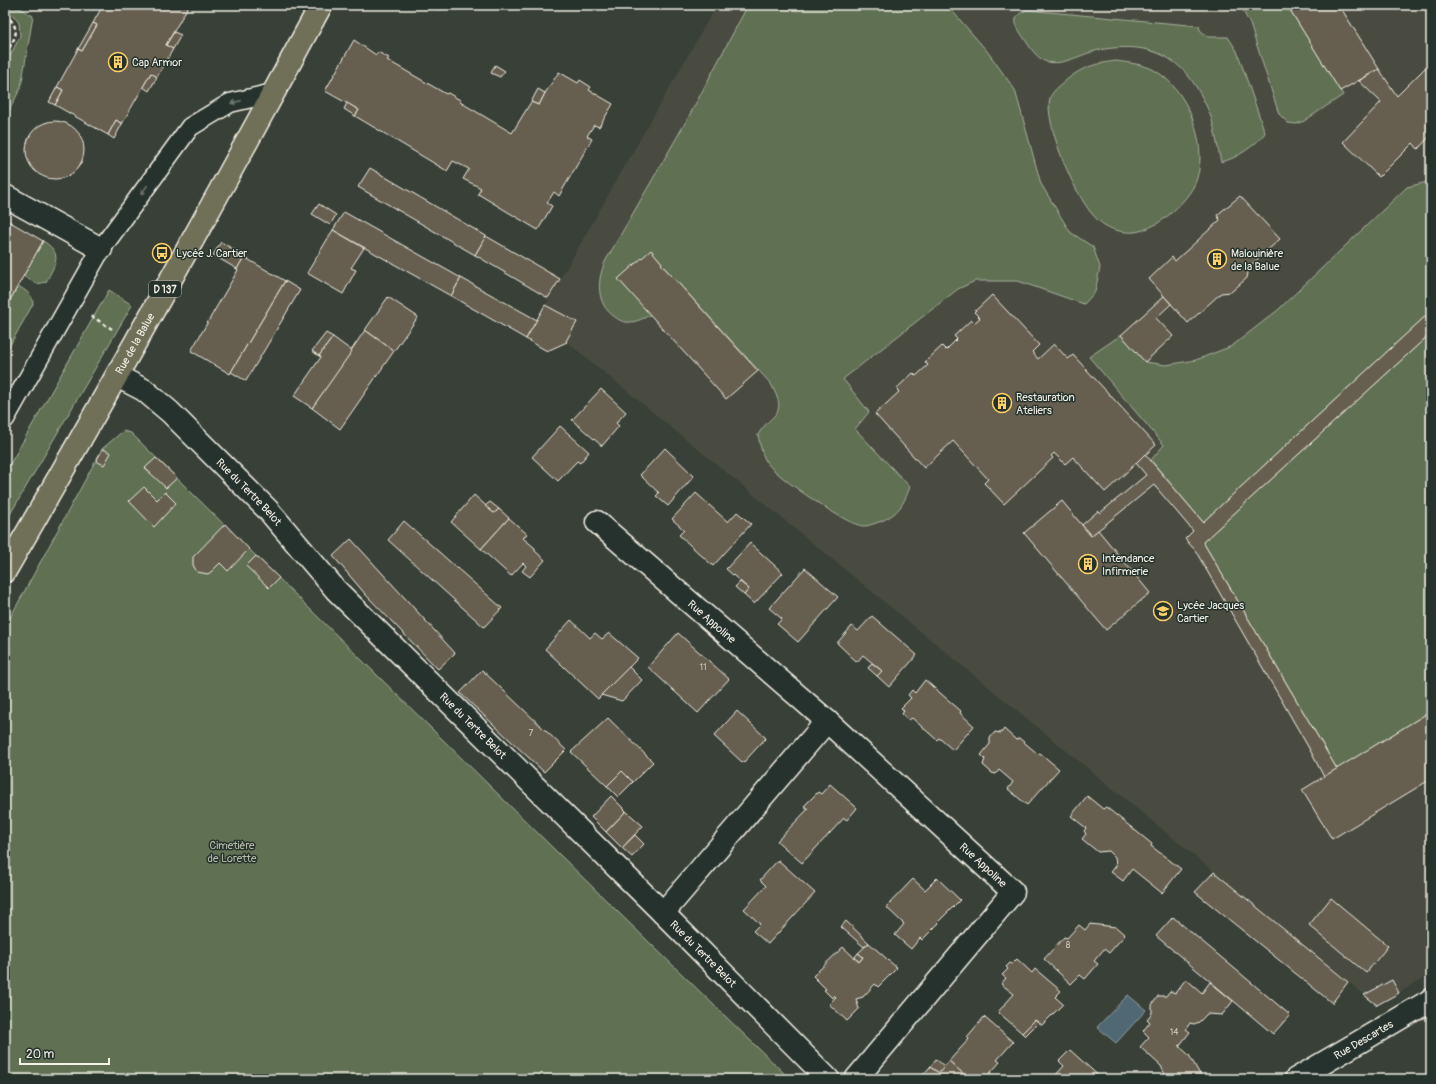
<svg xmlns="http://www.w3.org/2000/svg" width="1436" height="1084" font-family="Pangolin,sans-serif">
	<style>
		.built { fill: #494c41 }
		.green { fill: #5e7052; stroke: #a9b09d }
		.water { fill: #4f6773; stroke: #919ea2 }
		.building { fill: #665f4f; stroke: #f4f1e8 }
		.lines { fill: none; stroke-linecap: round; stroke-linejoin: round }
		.lane-casing { stroke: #f4f1e8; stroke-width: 21 }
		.street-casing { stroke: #f4f1e8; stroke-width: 25 }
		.primary-casing { stroke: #f4f1e8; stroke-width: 25 }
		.path { stroke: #f4f1e8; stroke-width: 2.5; stroke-dasharray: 4 3; stroke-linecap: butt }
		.lane { stroke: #26332d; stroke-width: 18 }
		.street { stroke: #26332d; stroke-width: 22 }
		.primary { stroke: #706f59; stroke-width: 22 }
		.oneway { fill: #6e766e }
		.labels { text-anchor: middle; stroke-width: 3; stroke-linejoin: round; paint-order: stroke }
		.number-label { font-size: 9px; fill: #d0ccc2 }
		.shield { fill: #26332d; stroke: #b6b8b0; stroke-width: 1 }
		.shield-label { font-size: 10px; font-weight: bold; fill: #f4f1e8 }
		.poi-label { font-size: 11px; fill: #f4f1e8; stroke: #26332d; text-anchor: start }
		.street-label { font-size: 11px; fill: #f4f1e8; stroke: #26332d }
		.park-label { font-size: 11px; fill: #b8bdac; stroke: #26332d }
	</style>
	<rect width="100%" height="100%" fill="#394037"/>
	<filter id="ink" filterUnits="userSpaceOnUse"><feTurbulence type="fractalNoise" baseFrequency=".025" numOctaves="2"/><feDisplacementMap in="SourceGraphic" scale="8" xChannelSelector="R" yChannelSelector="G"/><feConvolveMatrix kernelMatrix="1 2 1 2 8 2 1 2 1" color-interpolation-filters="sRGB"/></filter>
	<g filter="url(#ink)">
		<polygon class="built" points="706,5 1431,5 1431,973 1399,993 1377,1005 567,342 547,351 526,339 714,10"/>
		<g class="green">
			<polygon points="5,5 14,5 33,16 21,87 5,119 5,66 20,36 19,23 13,15 5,7"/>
			<path d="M748,5H947L987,51L1015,90L1041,184L1070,232L1093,247L1100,267L1095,292L1084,304L1018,281H975L958,289L843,379L869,412L855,429L910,487C903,506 897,516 876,523C873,524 868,526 864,526C849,527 777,477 767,463C762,455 760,445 758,435C772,411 789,417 771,384L661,264L662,263L651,251L650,315C644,318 637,322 629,322C624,323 619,320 615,317C595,304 597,278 606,260L688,118Z"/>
			<polygon points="1240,5 1287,5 1343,95 1304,121 1296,124 1288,123 1279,114 1250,24"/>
			<path d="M1027,10L1199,26L1200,30L1208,37H1228L1237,51L1265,133C1256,145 1236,159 1221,162C1217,147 1216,132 1211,117C1190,63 1159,39 1099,50C1083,53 1064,66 1047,62C1037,59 1029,46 1024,38C1016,26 1009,17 1027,10Z"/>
			<path d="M1116,61C1129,63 1143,64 1154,70C1187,88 1208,143 1197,178C1193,192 1180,205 1170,214C1161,222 1148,230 1135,232C1123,233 1109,230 1099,221C1078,205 1043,123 1050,98C1052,92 1058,87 1062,84C1079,68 1093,64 1116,61Z"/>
			<polygon points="1431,181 1431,311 1203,522 1151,460 1164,445 1089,357 1121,335 1145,362 1166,365 1196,360 1232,346 1278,310 1407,187"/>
			<path d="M43,241C64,254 55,264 46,282L37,284L23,276Z"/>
			<path d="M18,286C26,291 33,294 33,304L5,354V309Z"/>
			<polygon points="109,290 132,305 5,523 5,473"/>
			<polygon points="1431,333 1431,711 1337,769 1203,542"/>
			<polygon points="123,431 131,433 619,913 790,1079 5,1079 5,627 102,449"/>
		</g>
		<polygon class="water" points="1128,995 1146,1010 1116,1043 1097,1027"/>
		<g class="building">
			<polygon points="103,5 189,5 166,45 173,49 157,77 151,73 122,124 116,120 108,135 55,105 63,90 57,87 78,49 82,51 97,25 93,23"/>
			<polygon points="431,5 443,5 440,10"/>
			<polygon points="1287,5 1339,5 1379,69 1340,91"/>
			<polygon points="93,23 97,25 82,51 78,49"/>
			<polygon points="174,32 181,35 173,49 166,45"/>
			<polygon points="354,40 376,55 378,52 389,58 387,60 446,94 448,93 460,100 460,102 512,133 531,102 539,105 545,93 559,72 578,83 580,80 591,87 589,90 613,104 599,127 594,125 587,136 592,139 559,196 554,192 547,203 552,206 538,230 478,194 481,188 463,179 469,169 453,161 447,171 355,116 359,110 325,91"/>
			<polygon points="1431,62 1431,135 1418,149 1413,143 1379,177 1343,142 1381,102 1359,81 1379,69 1397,96"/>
			<polygon points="495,65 505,71 500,77 491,73"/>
			<polygon points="151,73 157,77 149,91 143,87"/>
			<polygon points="57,87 63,90 55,105 49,102"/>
			<polygon points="538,89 545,93 539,105 531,102"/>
			<polygon points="347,103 359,110 355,116 344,109"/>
			<polygon points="116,120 122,124 114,139 108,135"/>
			<circle cx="55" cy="150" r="29"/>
			<polygon points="370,168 486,236 475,255 358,187"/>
			<polygon points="1240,196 1280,239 1249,267 1247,278 1231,292 1221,293 1188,323 1149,279 1172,257 1175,261 1220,220 1217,215"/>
			<polygon points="319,204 336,215 330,225 312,214"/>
			<polygon points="344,212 461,278 451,296 333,230"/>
			<polygon points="5,219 43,241 5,309"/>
			<polygon points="333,230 364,248 351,268 356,270 343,294 307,273"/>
			<polygon points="486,236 560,279 548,298 475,255"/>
			<polygon points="221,242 245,256 237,269 213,255"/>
			<polygon points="651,250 662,263 661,264 758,371 726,399 618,279"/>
			<polygon points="244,257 285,281 230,374 191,351 238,270 237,269"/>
			<polygon points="461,278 537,320 526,339 451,296"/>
			<polygon points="285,281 300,290 246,381 231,372"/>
			<polygon points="992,295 1039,345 1032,352 1038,359 1054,344 1068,359 1073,355 1156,445 1105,492 1073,457 1065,464 1054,453 1051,456 1053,458 1004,504 984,483 988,479 953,441 924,468 875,414 899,392 896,389 913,373 916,376 928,365 925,362 942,346 946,350 957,339 954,336 971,320 974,323 980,318 974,312"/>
			<polygon points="1164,296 1171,304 1156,318 1173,336 1145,362 1121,335"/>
			<polygon points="388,297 418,317 394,351 365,330"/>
			<polygon points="545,305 577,322 566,341 567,342 547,351 526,339"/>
			<polygon points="1431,311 1431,333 1203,542 1337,769 1324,777 1310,750 1195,550 1185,539 1193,531 1154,485 1091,536 1082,525 1098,511 1100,513 1146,475 1136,463 1145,454 1203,522"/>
			<polygon points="365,330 394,351 340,429 312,408"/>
			<polygon points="326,333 333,337 319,356 312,351"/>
			<polygon points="333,337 352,351 312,408 294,396 321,357 319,356"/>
			<polygon points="601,389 626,412 616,423 619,426 602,446 572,420"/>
			<polygon points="560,426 589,452 580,463 577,461 558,481 532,457"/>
			<polygon points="665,448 694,476 668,506 656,496 659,493 640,475"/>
			<polygon points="103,449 111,453 104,465 96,461"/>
			<polygon points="156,458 177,478 166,488 145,468"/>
			<polygon points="144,487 157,500 165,492 176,503 154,527 129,501"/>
			<polygon points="696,493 728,522 737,512 751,524 713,566 679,535 684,530 672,519"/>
			<polygon points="474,495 494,513 499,509 509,518 481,549 451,522"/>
			<polygon points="1062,501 1091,536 1098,530 1150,593 1106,630 1024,533"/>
			<polygon points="490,502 499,509 494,513 485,506"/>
			<polygon points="509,518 527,534 523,538 535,548 535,551 545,560 530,577 522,571 526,566 523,563 511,576 481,549"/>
			<polygon points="404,521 502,608 484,627 388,540"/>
			<polygon points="225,524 249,549 228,571 220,563 212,571 208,574 197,572 193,565 193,557"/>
			<polygon points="351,539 455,653 438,669 366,595 333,556"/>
			<polygon points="750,543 783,573 754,604 744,595 749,589 726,569"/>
			<polygon points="256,556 279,578 269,588 246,566"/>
			<polygon points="805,568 838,597 798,642 777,624 782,619 769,608"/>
			<polygon points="740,582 749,589 744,595 735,587"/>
			<polygon points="872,616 917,655 889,687 877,676 882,671 863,655 857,662 837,643 852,626 858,631"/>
			<polygon points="571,620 590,638 595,633 602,639 609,633 638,658 598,699 545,649"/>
			<polygon points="678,633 729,679 698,713 648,667"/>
			<polygon points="872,663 882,671 877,676 868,668"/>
			<polygon points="629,667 642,680 622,701 601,695"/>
			<polygon points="482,670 566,750 544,772 460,693"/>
			<polygon points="925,680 961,711 960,713 974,726 953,750 939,738 937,740 912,718 909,720 902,714 904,711 901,708 911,698 908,695 912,690 915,693"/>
			<polygon points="737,711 766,738 743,763 714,736"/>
			<polygon points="1431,711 1431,779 1332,839 1302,790"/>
			<polygon points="608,718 653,762 633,782 622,771 607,786 571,752"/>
			<polygon points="1004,729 1016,740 1019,738 1038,754 1040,753 1059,769 1027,805 1008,789 1013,782 999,770 996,774 992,773 983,765 985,759 981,755 990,744 990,738 995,732 1001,733"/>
			<polygon points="622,771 633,782 618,797 607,786"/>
			<polygon points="830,784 857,808 847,820 844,818 802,863 777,841 808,809 804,806 818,792 821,794"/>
			<polygon points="611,796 626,811 606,832 591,817"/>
			<polygon points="1087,796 1103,809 1106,807 1152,844 1151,846 1181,869 1162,893 1132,869 1123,881 1111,872 1116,866 1115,857 1109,851 1098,852 1082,839 1086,834 1084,831 1086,828 1071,816"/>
			<polygon points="626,811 643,826 622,848 606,832"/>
			<polygon points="635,835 644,844 632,857 622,848"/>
			<polygon points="778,860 815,893 768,944 753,931 760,924 744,909 766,886 760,880"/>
			<polygon points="1214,872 1348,982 1332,1003 1195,892"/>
			<polygon points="937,878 960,900 938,922 939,923 922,940 920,938 911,949 895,935 904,924 886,907 913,879 925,890"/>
			<polygon points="1331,898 1388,946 1366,973 1309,925"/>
			<polygon points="1173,917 1290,1015 1273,1034 1156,936"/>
			<polygon points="846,921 869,943 864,947 841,927"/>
			<polygon points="1090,924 1116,927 1125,935 1109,953 1104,949 1094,961 1098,964 1085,979 1080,975 1071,984 1044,959 1064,937 1067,938 1079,925 1085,930"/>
			<polygon points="869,943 897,968 878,987 875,984 863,997 856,999 859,1009 847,1021 829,1004 836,997 834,995 832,998 824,990 826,989 813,976 843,947 859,962 863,957 858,953"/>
			<polygon points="858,953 863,957 859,962 855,957"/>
			<polygon points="1017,959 1032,973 1035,969 1061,991 1055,997 1063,1004 1042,1025 1035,1020 1022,1033 998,1012 1014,994 1001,984 1006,978 1002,975 1008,969 1006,967 1010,963 1012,964"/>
			<polygon points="1186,979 1202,993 1210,982 1233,1001 1222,1015 1207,1014 1199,1022 1194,1024 1190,1023 1186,1029 1190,1032 1179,1046 1189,1055 1202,1078 1167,1079 1161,1066 1140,1047 1149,1037 1143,1031 1150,1022 1147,1019 1152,1013 1152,1005 1158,996 1166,996 1170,991 1175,993"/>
			<polygon points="1392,980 1399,993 1377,1005 1364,995"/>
			<polygon points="984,1017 1013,1042 997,1060 1000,1062 985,1079 969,1079 949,1061 969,1039 967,1037"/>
			<polygon points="1035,1020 1038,1023 1025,1036 1022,1033"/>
			<polygon points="1070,1050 1102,1079 1054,1079 1053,1078 1064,1066 1059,1061"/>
			<polygon points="936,1059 945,1067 939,1073 930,1067"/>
			<polygon points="949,1061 969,1079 919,1079 930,1067 939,1073"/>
		</g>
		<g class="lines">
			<defs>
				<polyline id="lane" points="5,419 101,249 190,127 230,103 273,93"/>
				<g id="street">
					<polyline points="5,196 101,249"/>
					<path id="s1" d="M117,376L144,390L170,412L268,510L336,590L663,913L828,1079"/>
					<path id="s2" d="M597,522L827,721"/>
					<path id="s3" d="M663,913L827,721L1013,892L856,1079"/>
					<path id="s4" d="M1296,1079L1431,1000"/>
				</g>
				<g id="primary">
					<path id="s5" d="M5,571C113,384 219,195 321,5"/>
				</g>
			</defs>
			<use href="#lane" class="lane-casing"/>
			<use href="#street" class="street-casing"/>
			<use href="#primary" class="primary-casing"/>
			<g class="path">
				<path d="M5,14C23,31 15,37 5,55"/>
				<polyline points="91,316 112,329"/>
			</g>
			<use href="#lane" class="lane"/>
			<use href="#street" class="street"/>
			<use href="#primary" class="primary"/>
		</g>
		<defs><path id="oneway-solid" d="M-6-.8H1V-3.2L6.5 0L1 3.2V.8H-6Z"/></defs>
		<g class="oneway">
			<use href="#oneway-solid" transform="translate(236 102) rotate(165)"/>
			<use href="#oneway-solid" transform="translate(144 190) rotate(126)"/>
		</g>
	</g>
	<defs>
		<symbol id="building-ring" viewBox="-11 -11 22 22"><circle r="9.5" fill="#26332d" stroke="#ffd166" stroke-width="1.5"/><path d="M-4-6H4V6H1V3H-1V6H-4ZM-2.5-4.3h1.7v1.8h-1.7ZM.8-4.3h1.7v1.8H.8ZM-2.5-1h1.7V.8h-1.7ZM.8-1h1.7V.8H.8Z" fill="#ffd166"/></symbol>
		<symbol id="bus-ring" viewBox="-11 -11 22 22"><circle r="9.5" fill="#26332d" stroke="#ffd166" stroke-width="1.5"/><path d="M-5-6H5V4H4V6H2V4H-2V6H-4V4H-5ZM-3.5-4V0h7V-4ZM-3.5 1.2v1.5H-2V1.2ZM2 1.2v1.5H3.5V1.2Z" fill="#ffd166"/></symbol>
		<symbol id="school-ring" viewBox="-11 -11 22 22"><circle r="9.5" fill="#26332d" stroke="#ffd166" stroke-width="1.5"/><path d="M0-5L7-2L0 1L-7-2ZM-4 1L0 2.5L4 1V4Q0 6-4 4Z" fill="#ffd166"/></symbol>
	</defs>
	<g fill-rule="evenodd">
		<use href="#building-ring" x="107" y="51" width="22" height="22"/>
		<use href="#bus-ring" x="151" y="242" width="22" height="22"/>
		<use href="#building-ring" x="1206" y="248" width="22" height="22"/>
		<use href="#building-ring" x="991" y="392" width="22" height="22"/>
		<use href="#building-ring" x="1077" y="553" width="22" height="22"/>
		<use href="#school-ring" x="1152" y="600" width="22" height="22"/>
	</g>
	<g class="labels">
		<g class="number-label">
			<text x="703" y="670">11</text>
			<text x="531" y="736">7</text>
			<text x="1068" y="948">8</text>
			<text x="1174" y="1035">14</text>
		</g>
		<rect class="shield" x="149" y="281" width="32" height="16" rx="3"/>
		<g class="shield-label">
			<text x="165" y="293">D 137</text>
		</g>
		<g class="poi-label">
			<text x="132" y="66">Cap Armor</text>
			<text x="176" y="257">Lycée J. Cartier</text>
			<text x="1231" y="257">Malouinière<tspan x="1231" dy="13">de la Balue</tspan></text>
			<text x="1016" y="401">Restauration<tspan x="1016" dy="13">Ateliers</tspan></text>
			<text x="1102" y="562">Intendance<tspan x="1102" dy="13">Infirmerie</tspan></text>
			<text x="1177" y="609">Lycée Jacques<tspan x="1177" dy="13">Cartier</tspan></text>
		</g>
		<g class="street-label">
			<text dy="4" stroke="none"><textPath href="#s5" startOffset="262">Rue de la Balue</textPath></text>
			<text dy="4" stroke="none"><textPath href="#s1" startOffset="177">Rue du Tertre Belot</textPath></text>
			<text dy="4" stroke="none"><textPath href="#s2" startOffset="152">Rue Appoline</textPath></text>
			<text dy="4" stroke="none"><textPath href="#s1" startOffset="501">Rue du Tertre Belot</textPath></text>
			<text dy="4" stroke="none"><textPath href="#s3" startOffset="465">Rue Appoline</textPath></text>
			<text dy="4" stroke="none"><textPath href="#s1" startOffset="825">Rue du Tertre Belot</textPath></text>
			<text dy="4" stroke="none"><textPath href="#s4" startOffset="78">Rue Descartes</textPath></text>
		</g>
		<g class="park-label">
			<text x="232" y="849">Cimetière<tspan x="232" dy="13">de Lorette</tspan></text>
		</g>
	</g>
	<rect width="1436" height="1084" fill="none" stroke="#26332d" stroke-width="20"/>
	<rect x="10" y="10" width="1416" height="1064" fill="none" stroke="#f4f1e8" stroke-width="1.5" filter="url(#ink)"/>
	<path d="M20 1058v6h89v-6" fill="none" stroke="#f4f1e8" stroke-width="2"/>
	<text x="26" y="1058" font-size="12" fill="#f4f1e8" stroke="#26332d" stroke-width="3" paint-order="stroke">20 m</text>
</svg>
